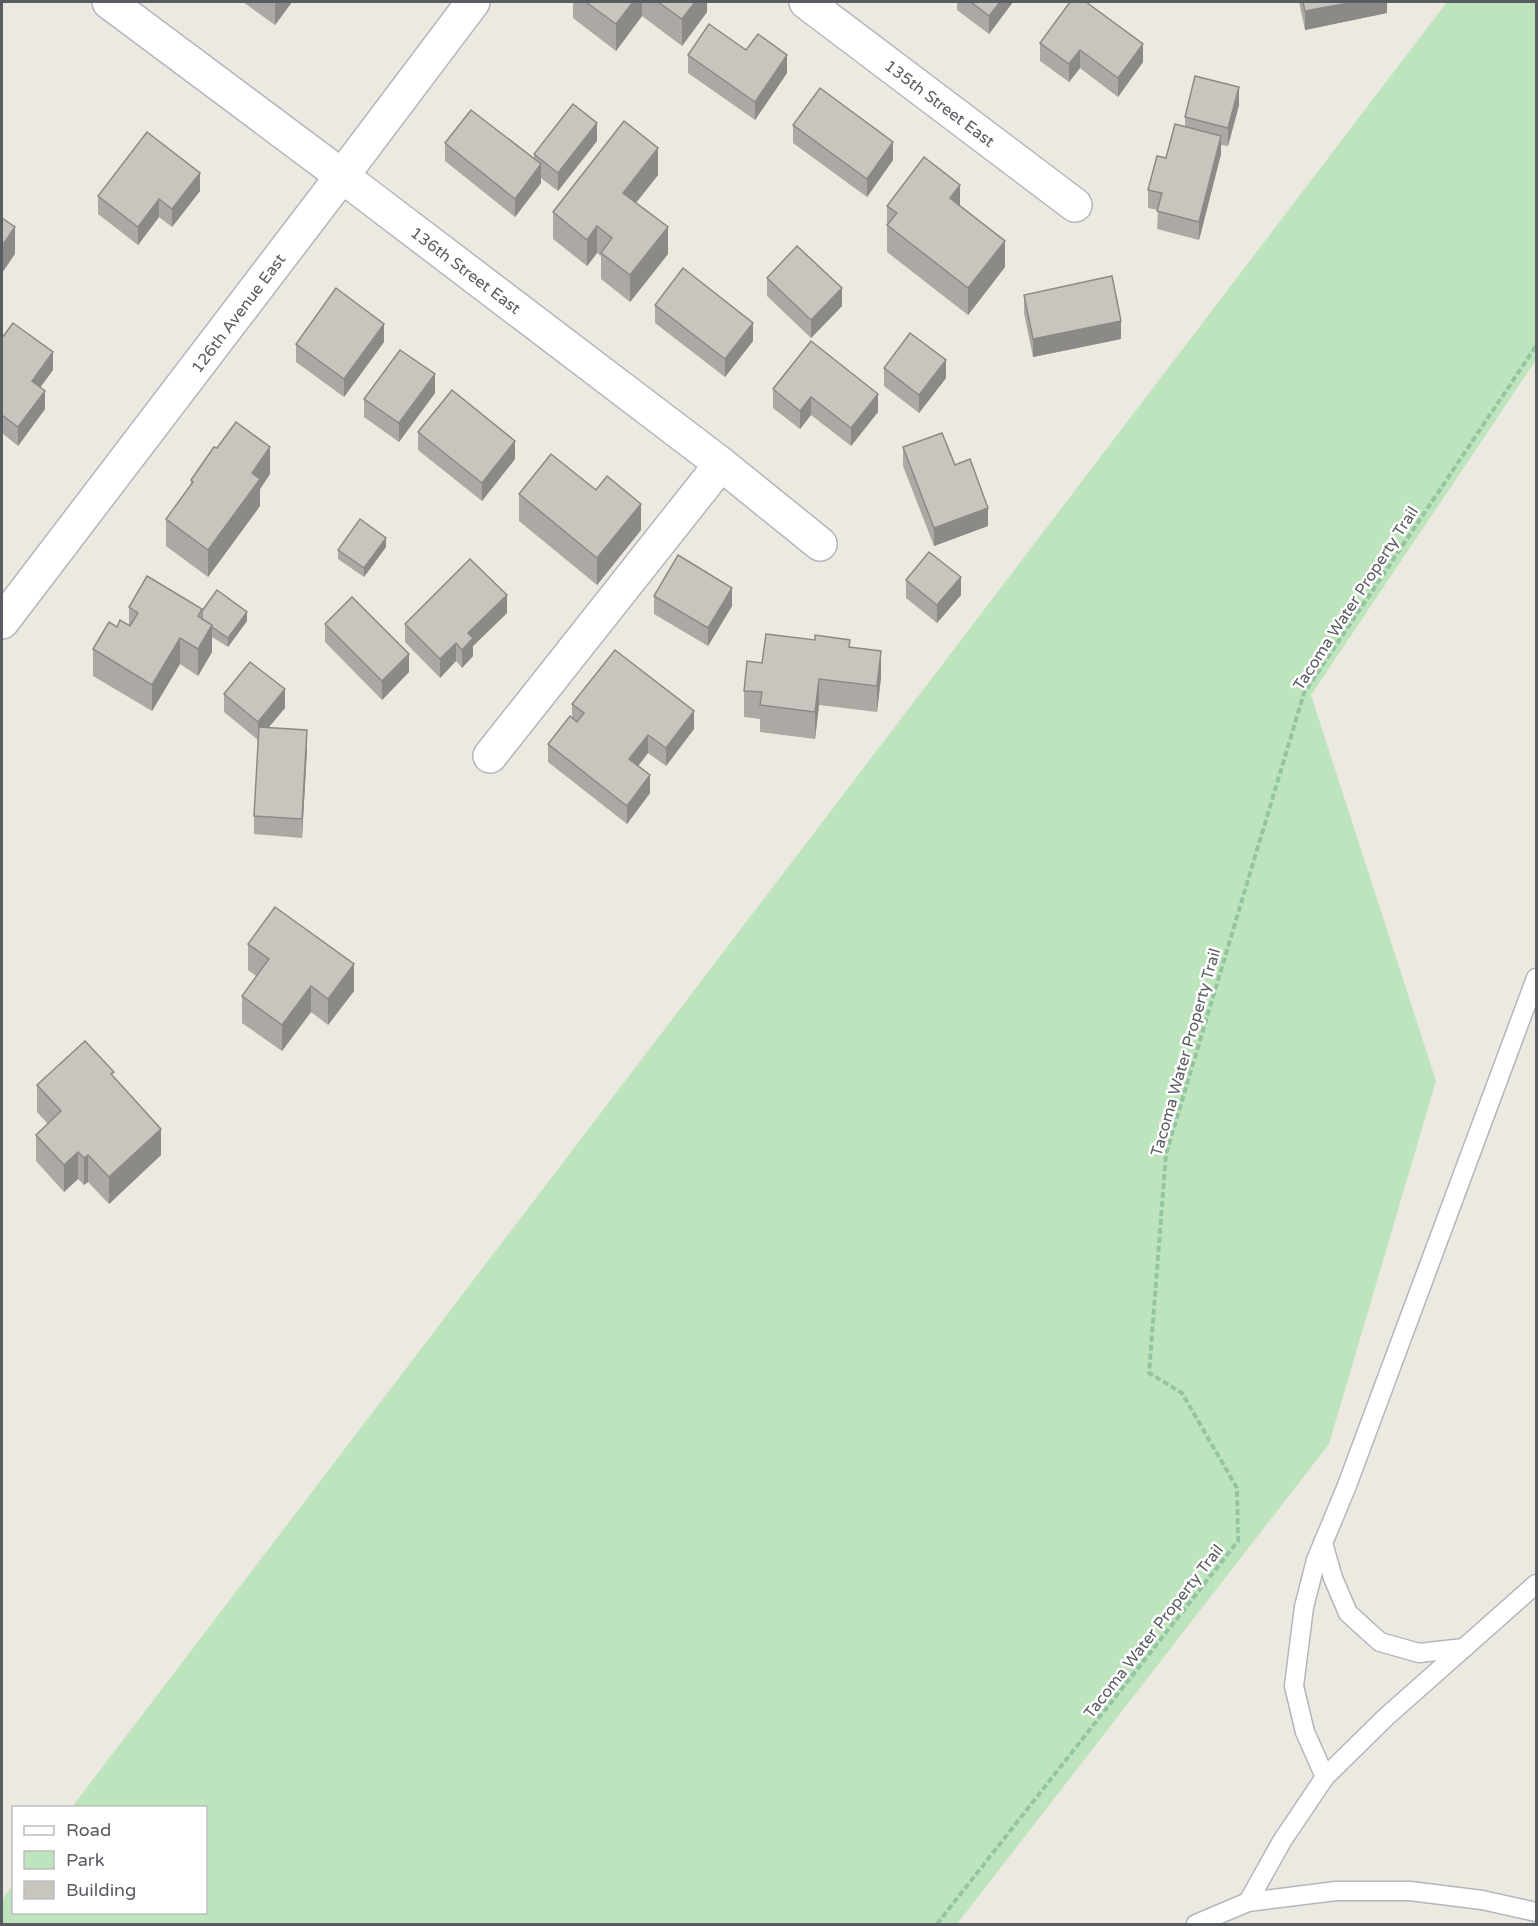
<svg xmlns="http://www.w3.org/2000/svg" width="1538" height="1926" font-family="'Varela Round',sans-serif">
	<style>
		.green { fill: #bde4bc }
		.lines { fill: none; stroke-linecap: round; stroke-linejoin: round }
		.service-casing { stroke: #b3b6bb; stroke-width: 21 }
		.minor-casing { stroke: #b3b6bb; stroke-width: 36 }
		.tertiary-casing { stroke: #b3b6bb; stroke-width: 36 }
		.path { stroke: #95c4a2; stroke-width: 4; stroke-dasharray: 6 3; stroke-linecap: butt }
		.service { stroke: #fff; stroke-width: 18 }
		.minor { stroke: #fff; stroke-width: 33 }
		.tertiary { stroke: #fff; stroke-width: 33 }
		.wall { fill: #aca9a4 }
		.shaded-wall { fill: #8c8a86 }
		.building { fill: #c8c5bf; stroke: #8c8a86; stroke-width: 1.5 }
		.labels { text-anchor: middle; stroke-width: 5; stroke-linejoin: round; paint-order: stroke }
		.street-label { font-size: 16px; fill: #595c61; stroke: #fff }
	</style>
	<rect width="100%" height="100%" fill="#ece9e0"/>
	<polygon class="green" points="1447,2 1536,2 1536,360 1311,695 1436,1081 1329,1444 957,1924 2,1924 2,1900 13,1884 14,1912 206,1912 206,1808 72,1807"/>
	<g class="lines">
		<defs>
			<g id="service">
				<polyline points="1323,1543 1333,1578 1348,1613 1380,1642 1419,1653 1464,1648"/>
				<polyline points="1325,1777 1305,1732 1294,1686 1304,1607 1316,1560 1346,1488 1536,978"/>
				<polyline points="1248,1902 1282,1841 1325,1777 1386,1717 1536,1584"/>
				<polyline points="1196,1924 1248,1902 1336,1891 1410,1891 1482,1900 1536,1912"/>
			</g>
			<g id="minor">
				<polyline points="806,2 1075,205"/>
				<polyline points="342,176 721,464 820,544"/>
				<polyline points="2,622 342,176 473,2"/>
				<polyline points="490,756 721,464"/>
			</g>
			<polyline id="tertiary" points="109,2 342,176"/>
		</defs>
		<use href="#service" class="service-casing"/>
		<use href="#minor" class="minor-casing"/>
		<use href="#tertiary" class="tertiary-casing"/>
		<polyline class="path" points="937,1924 1238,1541 1237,1488 1182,1393 1149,1373 1166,1154 1304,693 1536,346"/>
		<use href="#service" class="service"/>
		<use href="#minor" class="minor"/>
		<use href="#tertiary" class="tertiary"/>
	</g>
	<g class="wall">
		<polygon points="243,2 292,2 275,25"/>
		<polygon points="573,2 707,2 707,12 682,46 642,16 616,51 573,18"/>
		<polygon points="957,2 1013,2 989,34 957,10"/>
		<polygon points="1299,2 1387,2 1387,13 1305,30"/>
		<polygon points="1040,43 1143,62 1118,97 1080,68 1069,82 1040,61"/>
		<polygon points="746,50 787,73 755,120 688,73 688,55"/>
		<polygon points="1239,105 1228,146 1221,145 1221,154 1199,240 1157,229 1158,210 1148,208 1148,190 1185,127 1185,117"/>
		<polygon points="793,125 893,160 867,197 793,143"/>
		<polygon points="597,141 558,191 541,178 541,183 515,217 445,161 445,143 534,159 534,154"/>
		<polygon points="658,175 636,203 668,254 630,302 601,279 601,256 597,253 587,266 553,239 553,212"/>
		<polygon points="200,191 172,227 159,217 138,245 98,214 98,196"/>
		<polygon points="887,206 960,206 1005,267 968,315 887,252"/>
		<polygon points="767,278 842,306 811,338 767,296"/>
		<polygon points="1024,295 1121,339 1033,357 1024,313"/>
		<polygon points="655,305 753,341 725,377 655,323"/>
		<polygon points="2,338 53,370 40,387 45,409 18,446 2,433"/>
		<polygon points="811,341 878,412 851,446 811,415 800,429 773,408 773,389"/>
		<polygon points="384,342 344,397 296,362 296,344"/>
		<polygon points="884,368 946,378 919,413 884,386"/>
		<polygon points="435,393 399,442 364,417 364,399"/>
		<polygon points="418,432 515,459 482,501 418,450"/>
		<polygon points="903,447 955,465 988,526 934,546 903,466"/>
		<polygon points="270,474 260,489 260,506 208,577 166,546 166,519 191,485 191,480"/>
		<polygon points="596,490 641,530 597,585 519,521 519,494"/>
		<polygon points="386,547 364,577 338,559 338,550"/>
		<polygon points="906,580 961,595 937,623 906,598"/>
		<polygon points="654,596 732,606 708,646 654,614"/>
		<polygon points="129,607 202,609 247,621 228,647 212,637 212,652 198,676 180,664 152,711 93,676 93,649 117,627 129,625"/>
		<polygon points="507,613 473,646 473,656 462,668 456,661 440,678 405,642 405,624"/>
		<polygon points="325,624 409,672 382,700 325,642"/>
		<polygon points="850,647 881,677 877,712 819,705 815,739 760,732 760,719 744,717 744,691 762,663"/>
		<polygon points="224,694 285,708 268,728 307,749 302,838 254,834 254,816 258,740 224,712"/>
		<polygon points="572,704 694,729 666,766 648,753 638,766 650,793 627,824 548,762 548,744 572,718"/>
		<polygon points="248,944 354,991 328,1025 311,1012 282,1051 242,1023 242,996 256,976 248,970"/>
		<polygon points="114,1077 161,1155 109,1204 88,1182 84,1185 78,1179 64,1192 36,1161 36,1135 48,1124 37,1112 37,1085"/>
	</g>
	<g class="shaded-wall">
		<polygon points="275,2 292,2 275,25"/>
		<polygon points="633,2 642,2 642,16 616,51 616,24"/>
		<polygon points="695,2 707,2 707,12 682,46 682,19"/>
		<polygon points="1000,2 1013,2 989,34 989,16"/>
		<polygon points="1354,2 1387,2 1387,13 1305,30 1305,11"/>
		<polygon points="1143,44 1143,62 1118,97 1118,78"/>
		<polygon points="1080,50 1080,68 1069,82 1069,64"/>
		<polygon points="787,55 787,73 755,120 755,102"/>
		<polygon points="1239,87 1239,105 1228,146 1228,128"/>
		<polygon points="597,123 597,141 558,191 558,173"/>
		<polygon points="1221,136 1221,154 1199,240 1199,222"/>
		<polygon points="893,142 893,160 867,197 867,179"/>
		<polygon points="658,148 658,175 623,219 623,193"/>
		<polygon points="541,164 541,183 515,217 515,199"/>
		<polygon points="200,173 200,191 172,227 172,209"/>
		<polygon points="960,185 960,212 950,198"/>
		<polygon points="159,199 159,217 138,245 138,227"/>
		<polygon points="597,226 597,253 587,266 587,240"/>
		<polygon points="15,227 15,254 2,273 2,246"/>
		<polygon points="668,227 668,254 630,302 630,275"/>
		<polygon points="1005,241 1005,267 968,315 968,288"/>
		<polygon points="842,288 842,306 811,338 811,320"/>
		<polygon points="1121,321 1121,339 1033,357 1033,339"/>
		<polygon points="753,323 753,341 725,377 725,359"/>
		<polygon points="384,324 384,342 344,397 344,379"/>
		<polygon points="53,352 53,370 32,399 32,381"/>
		<polygon points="946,360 946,378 919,413 919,395"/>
		<polygon points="435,374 435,393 399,442 399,423"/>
		<polygon points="45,391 45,409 18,446 18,427"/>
		<polygon points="878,394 878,412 851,446 851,428"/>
		<polygon points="811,397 811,415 800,429 800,411"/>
		<polygon points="515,441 515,459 482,501 482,483"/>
		<polygon points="270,447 270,474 260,489 260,506 208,577 208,550 252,473"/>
		<polygon points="641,504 641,530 597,585 597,558"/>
		<polygon points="988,508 988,526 934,546 934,528"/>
		<polygon points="386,538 386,547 364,577 364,568"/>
		<polygon points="961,577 961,595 937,623 937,605"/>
		<polygon points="732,588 732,606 708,646 708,628"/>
		<polygon points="507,595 507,613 473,646 473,656 462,668 462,650 468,633"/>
		<polygon points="247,612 247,621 228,647 228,638"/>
		<polygon points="212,625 212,652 198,676 198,649"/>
		<polygon points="180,638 180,664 152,711 152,685"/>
		<polygon points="456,643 456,661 440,678 440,659"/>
		<polygon points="881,651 881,677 877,712 877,686"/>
		<polygon points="409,654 409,672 382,700 382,681"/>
		<polygon points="819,679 819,705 815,739 815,712"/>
		<polygon points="285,689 285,708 258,740 258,722"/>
		<polygon points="694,711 694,729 666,766 666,748"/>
		<polygon points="307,730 307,749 302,838 302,819"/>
		<polygon points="648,735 648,753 629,778 629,759"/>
		<polygon points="650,775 650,793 627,824 627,806"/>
		<polygon points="354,964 354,991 328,1025 328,999"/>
		<polygon points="311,986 311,1012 282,1051 282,1025"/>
		<polygon points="161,1129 161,1155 109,1204 109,1177"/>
		<polygon points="78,1152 78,1179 64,1192 64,1165"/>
		<polygon points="88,1155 88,1182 84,1185 84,1158"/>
	</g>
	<g class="building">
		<polygon points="586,2 633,2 616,24"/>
		<polygon points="658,2 695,2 682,19"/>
		<polygon points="971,2 1000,2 989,16"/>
		<polygon points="1070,2 1086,2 1143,44 1118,78 1080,50 1069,64 1040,43"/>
		<polygon points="1303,2 1354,2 1305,11"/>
		<polygon points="709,24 746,50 758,34 787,55 755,102 688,55"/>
		<polygon points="1195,76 1239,87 1228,128 1185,117"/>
		<polygon points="820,88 893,142 867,179 793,125"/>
		<polygon points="573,104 597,123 558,173 534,154"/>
		<polygon points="471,110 541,164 515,199 445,143"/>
		<polygon points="624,121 658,148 623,193 668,227 630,275 601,253 612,238 597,226 587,240 553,212"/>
		<polygon points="1175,124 1221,136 1199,222 1157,211 1162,193 1148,190 1157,156 1166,158"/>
		<polygon points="147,132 200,173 172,209 159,199 138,227 98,196"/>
		<polygon points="924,157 960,185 950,198 1005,241 968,288 887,225 897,213 887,206"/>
		<polygon points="2,218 15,227 2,246"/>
		<polygon points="797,246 842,288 811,320 767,278"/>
		<polygon points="683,268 753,323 725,359 655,305"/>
		<polygon points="1112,276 1121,321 1033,339 1024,295"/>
		<polygon points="336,288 384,324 344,379 296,344"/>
		<polygon points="13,323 53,352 32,381 45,391 18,427 2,415 2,338"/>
		<polygon points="910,333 946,360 919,395 884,368"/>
		<polygon points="811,341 878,394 851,428 811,397 800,411 773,389"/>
		<polygon points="400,350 435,374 399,423 364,399"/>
		<polygon points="452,390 515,441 482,483 418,432"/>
		<polygon points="236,422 270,447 252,473 260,479 208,550 166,519 193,482 191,480 214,447 217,448"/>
		<polygon points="942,433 955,465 970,459 988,508 934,528 903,447"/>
		<polygon points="551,454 596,490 607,476 641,504 597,558 519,494"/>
		<polygon points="360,519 386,538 364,568 338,550"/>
		<polygon points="929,552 961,577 937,605 906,580"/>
		<polygon points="678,555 732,588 708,628 654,596"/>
		<polygon points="470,559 507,595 468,633 473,638 462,650 456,643 440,659 405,624"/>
		<polygon points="147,576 202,609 198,616 212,625 198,649 180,638 152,685 93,649 109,622 117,627 120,620 130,626 138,613 129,607"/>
		<polygon points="217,590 247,612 228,638 212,627 212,625 202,619 202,611"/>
		<polygon points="352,597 409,654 382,681 325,624"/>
		<polygon points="766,634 815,640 815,635 850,640 849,647 881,651 877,686 819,679 815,712 760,705 762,692 744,691 747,661 762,663"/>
		<polygon points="615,650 694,711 666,748 648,735 629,759 650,775 627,806 548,744 570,716 577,722 584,713 572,704"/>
		<polygon points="250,662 285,689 258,722 224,694"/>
		<polygon points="259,727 307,730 302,819 254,816"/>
		<polygon points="275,907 354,964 328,999 311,986 282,1025 242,996 269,959 248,944"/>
		<polygon points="85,1041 114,1072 111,1074 161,1129 109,1177 88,1155 84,1158 78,1152 64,1165 36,1135 61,1111 37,1085"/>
	</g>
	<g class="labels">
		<g class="street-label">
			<text transform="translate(940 103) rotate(37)" y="6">135th Street East</text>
			<text transform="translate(466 270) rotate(37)" y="6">136th Street East</text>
			<text transform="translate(238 313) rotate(-53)" y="6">126th Avenue East</text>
			<text transform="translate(1355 598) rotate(-57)" y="6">Tacoma Water Property Trail</text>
			<text transform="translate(1185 1052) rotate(-74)" y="6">Tacoma Water Property Trail</text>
			<text transform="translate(1153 1631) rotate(-52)" y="6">Tacoma Water Property Trail</text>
		</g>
	</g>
	<rect width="1538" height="1926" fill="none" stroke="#595c61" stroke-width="6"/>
	<rect x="12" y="1806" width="195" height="108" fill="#ffffff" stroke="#bdbec0" stroke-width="1.5"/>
	<rect x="24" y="1826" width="30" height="9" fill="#ffffff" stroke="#bdbec0" stroke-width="1.5"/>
	<text x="66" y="1836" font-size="18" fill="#595c61">Road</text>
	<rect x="24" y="1851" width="30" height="18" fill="#bde4bc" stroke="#bdbec0" stroke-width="1.5"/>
	<text x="66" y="1866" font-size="18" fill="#595c61">Park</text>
	<rect x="24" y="1881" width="30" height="18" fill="#c8c5bf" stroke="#bdbec0" stroke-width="1.5"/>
	<text x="66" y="1896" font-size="18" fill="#595c61">Building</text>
</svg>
